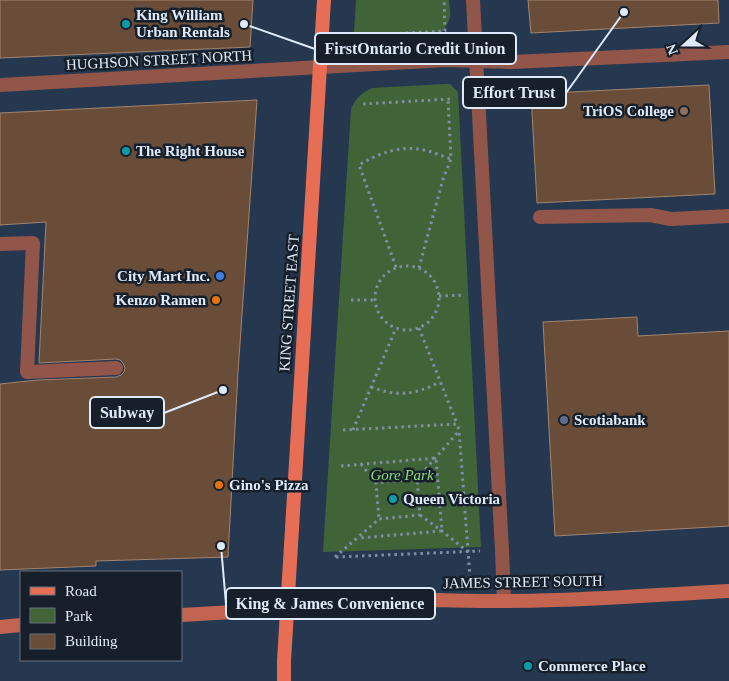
<svg xmlns="http://www.w3.org/2000/svg" width="729" height="681" font-family="Georgia,serif">
	<style>
		.green { fill: #406437 }
		.building { fill: #694d39; stroke: #a3846e }
		.lines { fill: none; stroke-linecap: round; stroke-linejoin: round }
		.path { stroke: #7f8ea2; stroke-width: 3; stroke-dasharray: 2.5 4; stroke-linecap: butt }
		.service { stroke: #925549; stroke-width: 14 }
		.pedestrian { stroke: #925549; stroke-width: 14 }
		.tertiary { stroke: #925549; stroke-width: 14 }
		.secondary { stroke: #c26450; stroke-width: 14 }
		.primary { stroke: #e86d55; stroke-width: 14 }
		.culture-dot { fill: #0f9aa8; stroke: #161f2a; stroke-width: 2 }
		.education-dot { fill: #8d6e63; stroke: #161f2a; stroke-width: 2 }
		.shop-dot { fill: #3f7fe0; stroke: #161f2a; stroke-width: 2 }
		.food-dot { fill: #e8710a; stroke: #161f2a; stroke-width: 2 }
		.service-dot { fill: #5c6f8a; stroke: #161f2a; stroke-width: 2 }
		.labels { text-anchor: middle; stroke-width: 5; stroke-linejoin: round; paint-order: stroke }
		.poi-label { font-size: 15px; font-weight: bold; fill: #deeaf9; stroke: #161f2a; text-anchor: start }
		.street-label { font-size: 15px; fill: #deeaf9; stroke: #161f2a }
		.park-label { font-size: 15px; font-style: italic; fill: #8edd79; stroke: #161f2a }
		.leader { fill: none; stroke: #deeaf9; stroke-width: 2 }
		.callout-dot { fill: #deeaf9; stroke: #161f2a; stroke-width: 2 }
		.callout { fill: #161f2a; stroke: #deeaf9; stroke-width: 2 }
		.callout-label { font-size: 16px; text-anchor: middle; font-weight: bold; fill: #deeaf9 }
	</style>
	<rect width="100%" height="100%" fill="#253850"/>
	<g class="green">
		<path d="M356,0H449C449,5 451,12 450,17C447,28 438,37 429,43L353,48Z"/>
		<path d="M445,84H450L458,92L481,547L323,552L351,109C356,98 361,93 372,88Z"/>
	</g>
	<g class="building">
		<polygon points="0,0 253,0 250,47 0,58"/>
		<polygon points="528,0 718,0 719,23 531,33"/>
		<polygon points="709,85 715,194 537,203 531,94"/>
		<polygon points="257,100 238,372 228,557 96,561 96,566 0,570 0,384 38,380 116,377 121,375 124,372 125,368 123,363 120,360 116,359 39,363 46,222 0,225 0,113"/>
		<polygon points="637,317 638,336 729,331 729,526 555,536 543,322"/>
	</g>
	<g class="lines">
		<g class="path">
			<polyline points="367,35 445,31 444,0"/>
			<polyline points="363,104 450,99"/>
			<circle cx="407" cy="298" r="32"/>
			<path d="M396,267L359,165C379,153 400,145 424,150C433,152 442,156 451,159"/>
			<polyline points="419,268 443,179 451,159 448,99"/>
			<polyline points="439,296 465,295"/>
			<polyline points="351,300 374,300"/>
			<polyline points="419,328 457,424"/>
			<path d="M371,387C398,397 414,395 440,382"/>
			<polyline points="343,430 457,424 459,430 470,578"/>
			<polyline points="353,430 396,328"/>
			<polyline points="361,464 376,483"/>
			<polyline points="341,466 436,458 442,531 358,538"/>
			<polyline points="417,479 459,431"/>
			<polyline points="420,515 442,531 468,552"/>
			<polyline points="335,557 379,519 420,515 417,479 376,483 379,519"/>
			<polyline points="336,557 480,551"/>
		</g>
		<g class="service">
			<polyline points="540,217 650,215 671,219 729,216"/>
			<polyline points="0,244 33,243 27,372 116,368"/>
		</g>
		<polyline class="pedestrian" points="473,0 502,551 504,600"/>
		<polyline class="tertiary" points="0,85 446,60 512,62 729,52"/>
		<g class="secondary">
			<path d="M181,615L439,600C536,604 633,596 729,591"/>
			<polyline points="0,627 21,625"/>
		</g>
		<polyline class="primary" points="284,681 284,661 324,0"/>
	</g>
	<g class="culture-dot">
		<circle cx="126" cy="24" r="5"/>
		<circle cx="126" cy="151" r="5"/>
		<circle cx="393" cy="499" r="5"/>
		<circle cx="528" cy="666" r="5"/>
	</g>
	<circle class="education-dot" cx="684" cy="111" r="5"/>
	<circle class="shop-dot" cx="220" cy="276" r="5"/>
	<g class="food-dot">
		<circle cx="216" cy="300" r="5"/>
		<circle cx="219" cy="485" r="5"/>
	</g>
	<circle class="service-dot" cx="564" cy="420" r="5"/>
	<g class="labels">
		<g class="poi-label">
			<text x="136" y="20">King William<tspan x="136" dy="17">Urban Rentals</tspan></text>
			<text x="674" y="116" text-anchor="end">TriOS College</text>
			<text x="136" y="156">The Right House</text>
			<text x="210" y="281" text-anchor="end">City Mart Inc.</text>
			<text x="206" y="305" text-anchor="end">Kenzo Ramen</text>
			<text x="574" y="425">Scotiabank</text>
			<text x="229" y="490">Gino's Pizza</text>
			<text x="403" y="504">Queen Victoria</text>
			<text x="538" y="671">Commerce Place</text>
		</g>
		<g class="street-label">
			<text transform="translate(159 60) rotate(-3)" y="5">HUGHSON STREET NORTH</text>
			<text transform="translate(289 303) rotate(-86)" y="5">KING STREET EAST</text>
			<text transform="translate(523 582) rotate(-1)" y="5">JAMES STREET SOUTH</text>
		</g>
		<g class="park-label">
			<text x="402" y="480">Gore Park</text>
		</g>
	</g>
	<path class="leader" d="M244 24L315 49M624 12L566 93M223 390L164 413M221 546L226 604"/>
	<g class="callout-dot">
		<circle cx="244" cy="24" r="5"/>
		<circle cx="624" cy="12" r="5"/>
		<circle cx="223" cy="390" r="5"/>
		<circle cx="221" cy="546" r="5"/>
	</g>
	<g class="callout">
		<rect x="315" y="33" width="201" height="31" rx="5"/>
		<rect x="463" y="77" width="103" height="31" rx="5"/>
		<rect x="90" y="397" width="74" height="31" rx="5"/>
		<rect x="226" y="588" width="209" height="31" rx="5"/>
	</g>
	<g class="callout-label">
		<text x="415" y="54">FirstOntario Credit Union</text>
		<text x="514" y="98">Effort Trust</text>
		<text x="127" y="418">Subway</text>
		<text x="330" y="609">King &amp; James Convenience</text>
	</g>
	<rect x="20" y="571" width="162" height="90" fill="#161f2a" stroke="#66707d"/>
	<rect x="30" y="587" width="25" height="8" fill="#e86d55" stroke="#66707d"/>
	<text x="65" y="596" font-size="15" fill="#deeaf9">Road</text>
	<rect x="30" y="608" width="25" height="15" fill="#406437" stroke="#66707d"/>
	<text x="65" y="621" font-size="15" fill="#deeaf9">Park</text>
	<rect x="30" y="634" width="25" height="15" fill="#694d39" stroke="#66707d"/>
	<text x="65" y="646" font-size="15" fill="#deeaf9">Building</text>
	<g transform="translate(684 45) rotate(249)" stroke="#161f2a" stroke-width="4" paint-order="stroke">
	<path d="M0-4L9 19L0 12L-9 19Z" fill="#deeaf9"/>
	<text y="-8" font-size="14" font-weight="bold" text-anchor="middle" fill="#deeaf9">N</text>
	</g>
</svg>
